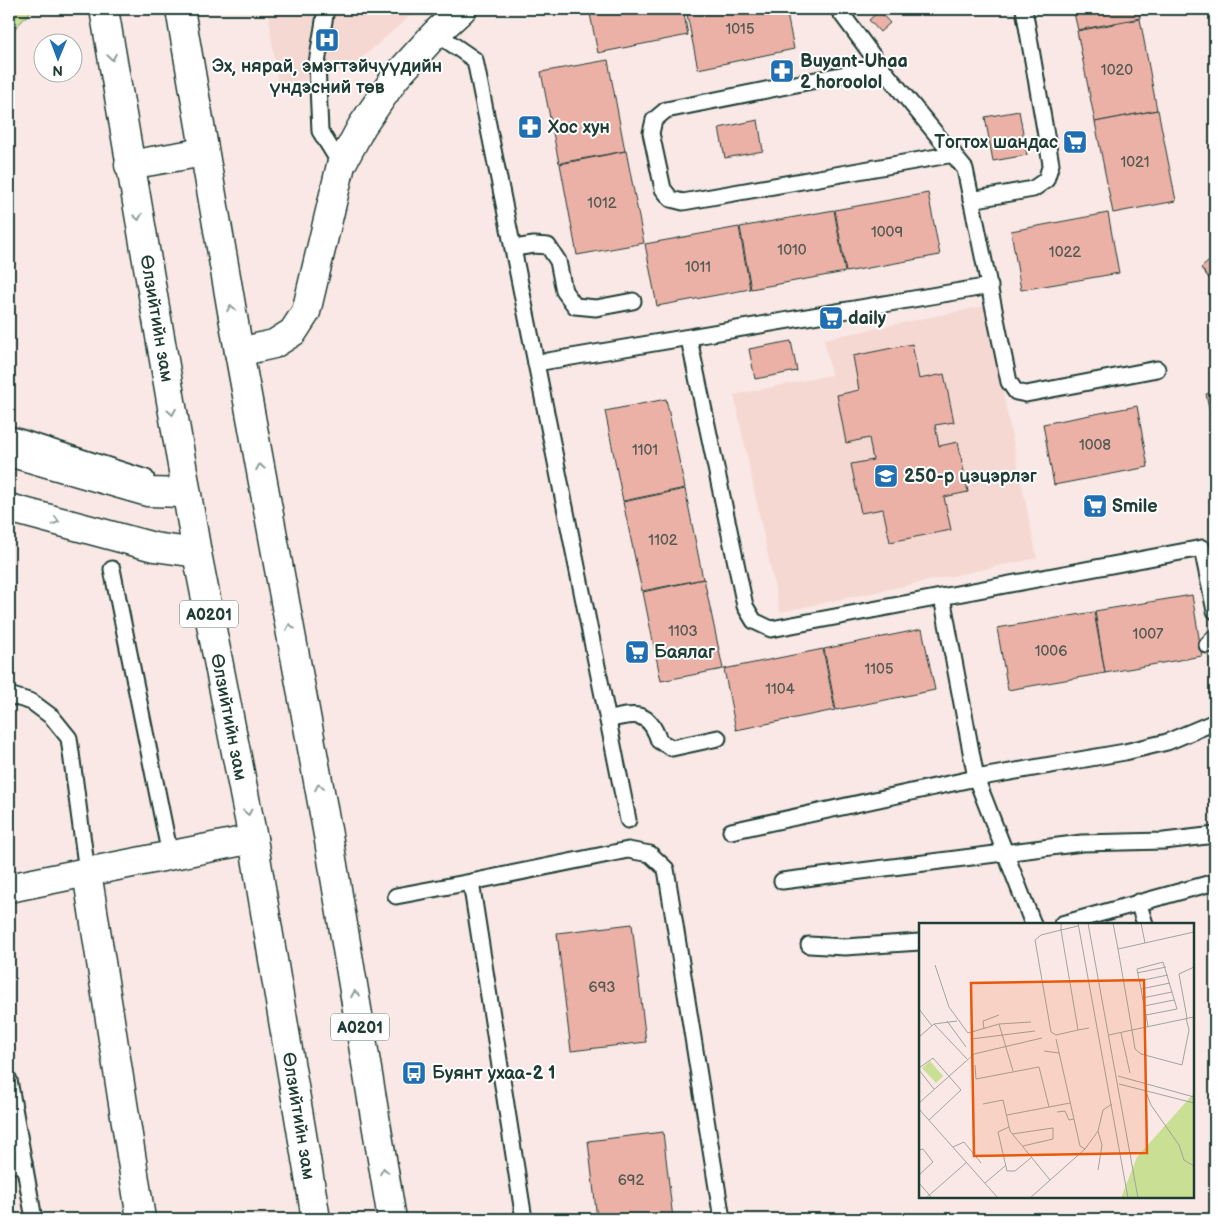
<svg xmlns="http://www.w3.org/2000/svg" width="1224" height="1228" font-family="'Balsamiq Sans',sans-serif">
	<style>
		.built { fill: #f5d8d2 }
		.green { fill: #c8df94; stroke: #748e64 }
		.building { fill: #ebb1a7; stroke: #1f3d34 }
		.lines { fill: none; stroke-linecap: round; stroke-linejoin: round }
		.lane-casing { stroke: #1f3d34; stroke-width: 19 }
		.street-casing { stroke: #1f3d34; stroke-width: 31 }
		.highway-casing { stroke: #1f3d34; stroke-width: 31 }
		.lane { stroke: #fff; stroke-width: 15 }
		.street { stroke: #fff; stroke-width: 28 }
		.highway { stroke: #fff; stroke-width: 28 }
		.oneway { stroke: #8f9e9a }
		.labels { text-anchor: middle; stroke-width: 4; stroke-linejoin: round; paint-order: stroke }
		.number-label { font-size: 15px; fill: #525a51 }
		.shield { fill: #fff; stroke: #627771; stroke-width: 1 }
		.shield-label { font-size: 16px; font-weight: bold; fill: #1f3d34 }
		.poi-label { font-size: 18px; font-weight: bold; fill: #1f3d34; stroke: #fff; text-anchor: start }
		.street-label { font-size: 18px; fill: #1f3d34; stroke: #fff }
		.inset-road { fill: none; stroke: #a2a49e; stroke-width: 1 }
		.view { fill: #e8590c; fill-opacity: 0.15; stroke: #e8590c; stroke-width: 2.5 }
		.inset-edge { fill: none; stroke: #1f3d34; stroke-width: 2.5 }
	</style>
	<rect width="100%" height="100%" fill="#f9e8e5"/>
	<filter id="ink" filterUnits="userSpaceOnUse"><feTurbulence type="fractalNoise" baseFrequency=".02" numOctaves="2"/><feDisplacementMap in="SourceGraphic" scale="10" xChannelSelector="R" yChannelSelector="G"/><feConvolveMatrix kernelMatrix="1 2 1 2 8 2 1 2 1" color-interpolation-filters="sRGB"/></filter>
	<g filter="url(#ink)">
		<g class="built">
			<polygon points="268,9 418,9 347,71 278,86"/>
			<polygon points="985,306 1037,558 780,612 734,395 831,375 824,339"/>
		</g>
		<polygon class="green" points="9,9 33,9 9,35"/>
		<g class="building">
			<polygon points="589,9 683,9 688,35 598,53"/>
			<polygon points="686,9 786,9 794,49 698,69"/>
			<polygon points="1073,9 1138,9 1140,18 1078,30"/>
			<polygon points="879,11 890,23 880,32 869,20"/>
			<polygon points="1140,19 1157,110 1095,122 1077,31"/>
			<polygon points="608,60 625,151 559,163 541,72"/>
			<polygon points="1158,110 1176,201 1113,213 1095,122"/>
			<polygon points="1019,111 1027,155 993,161 985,117"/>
			<polygon points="758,120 763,151 725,158 719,128"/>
			<polygon points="626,151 644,243 577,255 560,164"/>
			<polygon points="928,193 940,255 846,272 835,210"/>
			<polygon points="834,210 845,272 751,289 740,227"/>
			<polygon points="1108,213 1119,273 1021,290 1011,231"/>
			<polygon points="739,227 750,289 657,306 645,244"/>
			<polygon points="1215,256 1215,286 1201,268"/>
			<polygon points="791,341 797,371 755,379 749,349"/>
			<polygon points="912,344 919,379 944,374 954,422 935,425 939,446 958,442 968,492 944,497 951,530 890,542 883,509 861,513 851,464 873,460 869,438 846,443 837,395 859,390 853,356"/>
			<polygon points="1215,392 1215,435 1206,394"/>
			<polygon points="666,399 685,488 623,501 605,411"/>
			<polygon points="1137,406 1148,467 1054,485 1043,424"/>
			<polygon points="685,489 703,579 642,591 623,502"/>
			<polygon points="704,579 723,669 661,681 643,592"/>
			<polygon points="1192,595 1202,656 1105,673 1095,611"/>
			<polygon points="1094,612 1105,673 1008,690 997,628"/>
			<polygon points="922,629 935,690 836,710 824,649"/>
			<polygon points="823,649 835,710 736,730 724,669"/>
			<polygon points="632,924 646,1042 571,1051 557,933"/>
			<polygon points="663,1132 673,1219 597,1219 588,1141"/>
		</g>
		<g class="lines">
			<defs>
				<g id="lane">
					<polyline points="326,9 317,63 320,131 341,165"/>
					<polyline points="838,9 881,67 965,169 1009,382 1016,392 1026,394 1157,369"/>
					<polyline points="436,33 475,60 628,820"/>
					<polyline points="881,67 666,110 654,120 651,133 663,189 671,199 683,202 954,154"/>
					<polyline points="971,200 1033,189 1046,180 1051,164 1024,9"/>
					<polyline points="514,248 534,245 548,246 558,261 564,291 575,306 596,308 633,301"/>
					<polyline points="689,339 745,606 754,621 771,629 1202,548 1215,611"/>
					<polyline points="536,363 990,286"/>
					<polyline points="9,434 146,478"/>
					<polyline points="112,569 170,855"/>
					<polyline points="942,597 976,778 1033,924"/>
					<polyline points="1207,645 1215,637"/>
					<polyline points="9,695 32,702 52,717 69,738 87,872"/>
					<path d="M608,720C635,713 649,710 659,741L672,748L718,738"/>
					<polyline points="731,831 976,778 1125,752 1167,742 1215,722"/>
					<polyline points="782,881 1082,843 1164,841 1215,835"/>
					<polyline points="471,882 628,850 650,854 666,869 722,1219"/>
					<polyline points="396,896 471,882 524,1219"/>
					<polyline points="1138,902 1145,924"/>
					<polyline points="1062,924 1215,882"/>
					<polyline points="809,945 845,947 920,942"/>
					<polyline points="9,1080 34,1219"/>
					<polyline points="9,1166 24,1163"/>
				</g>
				<g id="street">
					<polyline points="239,352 274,344 293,332 306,312 341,165 362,126 395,78 436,33 462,9"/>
					<polyline points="9,452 148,492 186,493"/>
					<polyline points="9,508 154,547 197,553"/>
					<polyline points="9,888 87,872"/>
					<polyline points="141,1219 87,872 253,839"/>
				</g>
				<g id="highway">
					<path id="s1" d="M104,9L197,553L253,839L316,1219"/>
					<polyline points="180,9 239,352 328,835 392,1219"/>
					<polyline points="129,165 204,152"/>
				</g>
			</defs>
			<use href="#lane" class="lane-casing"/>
			<use href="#street" class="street-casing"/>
			<use href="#highway" class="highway-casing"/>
			<use href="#lane" class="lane"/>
			<use href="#street" class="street"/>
			<use href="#highway" class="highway"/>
		</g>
		<defs><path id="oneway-chevron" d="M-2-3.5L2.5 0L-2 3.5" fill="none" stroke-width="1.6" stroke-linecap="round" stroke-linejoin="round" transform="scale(1.25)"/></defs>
		<g class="oneway">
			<use href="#oneway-chevron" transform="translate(112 57) rotate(81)"/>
			<use href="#oneway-chevron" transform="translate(138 217) rotate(80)"/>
			<use href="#oneway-chevron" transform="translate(231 308) rotate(-100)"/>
			<use href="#oneway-chevron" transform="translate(172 412) rotate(80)"/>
			<use href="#oneway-chevron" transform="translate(260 467) rotate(-100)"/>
			<use href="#oneway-chevron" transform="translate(56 521) rotate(16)"/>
			<use href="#oneway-chevron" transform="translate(290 627) rotate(-100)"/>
			<use href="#oneway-chevron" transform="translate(319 787) rotate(-100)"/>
			<use href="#oneway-chevron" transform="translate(248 812) rotate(79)"/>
			<use href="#oneway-chevron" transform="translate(355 994) rotate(-99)"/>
			<use href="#oneway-chevron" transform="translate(384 1171) rotate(-99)"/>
		</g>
	</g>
	<defs>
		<symbol id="hospital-square" viewBox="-11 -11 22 22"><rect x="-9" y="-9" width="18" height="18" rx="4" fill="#1f6fb2" stroke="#fff"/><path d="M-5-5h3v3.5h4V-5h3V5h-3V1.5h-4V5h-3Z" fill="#fff"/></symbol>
		<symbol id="pharmacy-square" viewBox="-11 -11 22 22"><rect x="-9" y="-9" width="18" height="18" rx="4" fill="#1f6fb2" stroke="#fff"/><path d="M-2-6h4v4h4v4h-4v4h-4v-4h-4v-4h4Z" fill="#fff"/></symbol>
		<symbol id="supermarket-square" viewBox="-11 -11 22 22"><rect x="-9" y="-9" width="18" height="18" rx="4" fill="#1f6fb2" stroke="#fff"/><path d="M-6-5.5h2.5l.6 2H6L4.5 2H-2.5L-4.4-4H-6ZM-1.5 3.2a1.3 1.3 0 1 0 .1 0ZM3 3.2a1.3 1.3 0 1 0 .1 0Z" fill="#fff"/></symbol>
		<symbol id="school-square" viewBox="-11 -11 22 22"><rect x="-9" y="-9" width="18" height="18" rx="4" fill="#1f6fb2" stroke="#fff"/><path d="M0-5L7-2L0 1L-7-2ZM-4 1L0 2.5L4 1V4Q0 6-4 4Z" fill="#fff"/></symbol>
		<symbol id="bus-square" viewBox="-11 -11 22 22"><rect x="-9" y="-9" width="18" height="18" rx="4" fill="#1f6fb2" stroke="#fff"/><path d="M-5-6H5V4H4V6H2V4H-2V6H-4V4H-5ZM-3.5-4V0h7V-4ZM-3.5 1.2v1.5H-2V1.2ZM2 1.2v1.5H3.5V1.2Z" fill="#fff"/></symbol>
	</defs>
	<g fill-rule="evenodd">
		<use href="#hospital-square" x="313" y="26" width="28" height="28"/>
		<use href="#pharmacy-square" x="768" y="57" width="28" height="28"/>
		<use href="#pharmacy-square" x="516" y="113" width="28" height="28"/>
		<use href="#supermarket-square" x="1061" y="128" width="28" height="28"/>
		<use href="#supermarket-square" x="817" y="304" width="28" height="28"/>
		<use href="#school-square" x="872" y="462" width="28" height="28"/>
		<use href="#supermarket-square" x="1081" y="492" width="28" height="28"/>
		<use href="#supermarket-square" x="623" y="638" width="28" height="28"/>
		<use href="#bus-square" x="400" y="1059" width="28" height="28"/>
	</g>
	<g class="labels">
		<g class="number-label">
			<text x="740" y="34">1015</text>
			<text x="1117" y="75">1020</text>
			<text x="1135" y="167">1021</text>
			<text x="602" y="208">1012</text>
			<text x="887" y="237">1009</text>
			<text x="792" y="255">1010</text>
			<text x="1065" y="257">1022</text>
			<text x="698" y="272">1011</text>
			<text x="1095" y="450">1008</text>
			<text x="645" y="455">1101</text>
			<text x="663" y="545">1102</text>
			<text x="683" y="636">1103</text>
			<text x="1148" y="639">1007</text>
			<text x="1051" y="656">1006</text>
			<text x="879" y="674">1105</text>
			<text x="780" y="694">1104</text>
			<text x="602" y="992">693</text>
			<text x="631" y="1185">692</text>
		</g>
		<g class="shield">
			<rect x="180" y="600.5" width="58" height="27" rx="4"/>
			<rect x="331" y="1013.5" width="58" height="27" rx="4"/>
		</g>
		<g class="shield-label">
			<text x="209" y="620">A0201</text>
			<text x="360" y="1033">A0201</text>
		</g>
		<g class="poi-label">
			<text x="800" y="67">Buyant-Uhaa<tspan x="800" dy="21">2 horoolol</tspan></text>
			<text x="327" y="72" text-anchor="middle">Эх, нярай, эмэгтэйчүүдийн<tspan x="327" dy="21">үндэсний төв</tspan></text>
			<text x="548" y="133">Хос хун</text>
			<text x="1058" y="148" text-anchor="end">Тогтох шандас</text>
			<text x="848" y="324">daily</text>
			<text x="904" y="482">250-р цэцэрлэг</text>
			<text x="1112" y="512">Smile</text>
			<text x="654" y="658">Баялаг</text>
			<text x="432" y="1079">Буянт ухаа-2 1</text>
		</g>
		<g class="street-label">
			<text dy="6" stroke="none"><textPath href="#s1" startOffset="314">Өлзийтийн зам</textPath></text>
			<text dy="6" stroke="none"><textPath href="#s1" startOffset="719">Өлзийтийн зам</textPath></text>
			<text dy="6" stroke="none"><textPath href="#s1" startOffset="1124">Өлзийтийн зам</textPath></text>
		</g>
	</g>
	<g transform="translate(919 923)">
		<rect width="275" height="275" fill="#f9e8e5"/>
		<path d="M11,138L24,153L17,160L3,145ZM275,170V275H202L218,234Z" fill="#c8df94"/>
		<path class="inset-road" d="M142,0V7L122,12L116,17L132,109L137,112L159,107M159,0L209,275M169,0L219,275M194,0L199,26M222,0L226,20M159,3L142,7L159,107L170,105M16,42L30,84L49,110L80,101L112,99M218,50L247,44M220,58L249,52M222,66L251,60M223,75L253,69M225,83L255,77M0,86L13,103M227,92L258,86L244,39L218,46L222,66L225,83L227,92L229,104M267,95L270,107L263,142L222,131L216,126L213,107L275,94M268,95L260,51L275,44M28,98L47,124M15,101L48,136M80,101L94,148M65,106L64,98L80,92M202,110L211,150M190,112L213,107L199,26L275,9M0,114L15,101L38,98M52,116L116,108M137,116L161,223L166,226M125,128L140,130M56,142L57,156L120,144L130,184M0,145L14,135L42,167L10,197M0,147L15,166M199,153L275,174M200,161L275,180M227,169L232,182L260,222L265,237L275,243M0,180L55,131L123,115M64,181L84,177L91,208L131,257M0,186L79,275M138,189L146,188L150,197L155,196M88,192L151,180M90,204L79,209L88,248H96L113,234M93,211L134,205V216L104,223M34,224L45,219L62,240M0,227L4,226L14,239L0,252M179,247L183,222L179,208M0,260L13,275M66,260L86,243M7,275L48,239M111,275L166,226L179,208L184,187L193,181"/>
		<path class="view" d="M225,57L228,230L55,233L52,60Z"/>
		<rect width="275" height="275" class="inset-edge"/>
	</g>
	<rect width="1224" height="1228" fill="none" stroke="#fff" stroke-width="30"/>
	<rect x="15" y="15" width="1194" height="1198" fill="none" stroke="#1f3d34" stroke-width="2" filter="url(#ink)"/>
	<g transform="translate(58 58) rotate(181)"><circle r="24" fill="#ffffff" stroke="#a5b1ae"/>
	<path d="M0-4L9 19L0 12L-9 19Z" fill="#1f6fb2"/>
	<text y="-8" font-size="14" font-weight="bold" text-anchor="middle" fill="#1f3d34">N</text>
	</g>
</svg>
